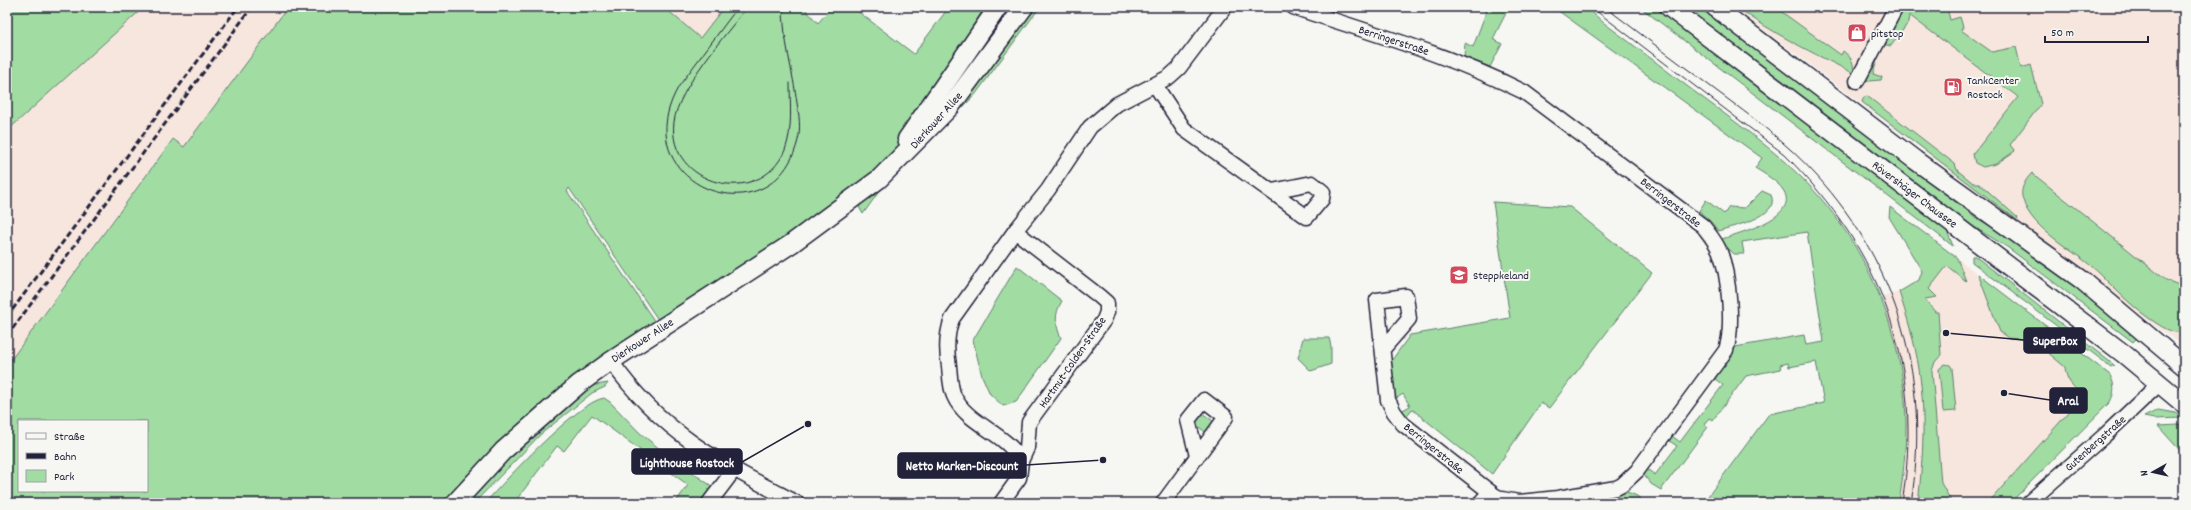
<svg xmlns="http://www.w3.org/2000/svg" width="2191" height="510" font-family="Dekko,sans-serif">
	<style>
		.built { fill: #f7e6de }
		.green { fill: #a1dca3; stroke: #627f6f; fill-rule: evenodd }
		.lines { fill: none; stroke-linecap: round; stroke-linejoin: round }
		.minor-casing { stroke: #22223b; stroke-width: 17 }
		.major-casing { stroke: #22223b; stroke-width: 21 }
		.minor { stroke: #f6f6f2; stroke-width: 14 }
		.major { stroke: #f6f6f2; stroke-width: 18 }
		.tram { stroke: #22223b; stroke-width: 1 }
		.rail { stroke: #22223b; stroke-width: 3; stroke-dasharray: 6 3; stroke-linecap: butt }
		.labels { text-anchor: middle; stroke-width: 4; stroke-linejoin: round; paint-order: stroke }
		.poi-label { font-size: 12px; fill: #22223b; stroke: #f6f6f2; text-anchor: start }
		.street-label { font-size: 12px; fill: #22223b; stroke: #f6f6f2 }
		.leader { fill: none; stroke: #22223b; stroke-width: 1.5 }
		.callout-dot { fill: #22223b; stroke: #f6f6f2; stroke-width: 1.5 }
		.callout { fill: #22223b; stroke: #22223b; stroke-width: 1.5 }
		.callout-label { font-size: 13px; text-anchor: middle; font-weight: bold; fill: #fff }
	</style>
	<rect width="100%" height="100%" fill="#f6f6f2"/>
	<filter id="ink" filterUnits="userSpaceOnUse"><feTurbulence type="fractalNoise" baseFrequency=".025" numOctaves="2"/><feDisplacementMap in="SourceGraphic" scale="8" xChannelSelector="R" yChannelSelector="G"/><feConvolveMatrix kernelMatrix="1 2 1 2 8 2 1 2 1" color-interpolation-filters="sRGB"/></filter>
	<g filter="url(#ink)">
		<g class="built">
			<polygon points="144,7 288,7 184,148 172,139 7,365 7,131"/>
			<polygon points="664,7 724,7 700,38"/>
			<polygon points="1734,7 2184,7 2184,346 2157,327"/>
			<polygon points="1890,207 2110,375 2114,383 2114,394 2110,402 2010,503 1899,503 1905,463 1905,405 1902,376 1883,297 1899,292 1919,280 1922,271 1889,217"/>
		</g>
		<g class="green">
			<polygon points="7,7 144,7 7,131"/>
			<path d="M288,7H664L700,38L724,7H803L818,23L832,7H852L914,54L949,7H985L922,105L927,110L880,171L663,327L569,188L567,191L655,322C616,348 578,374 541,404C506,433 476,469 445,503H7V365L173,139L184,147ZM19,421H147V491H19Z"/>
			<polygon points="1034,7 1040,7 975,95 946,124 943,121 972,89"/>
			<polygon points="1488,7 1509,7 1493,39 1502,44 1490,67 1464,57 1465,43 1473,47"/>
			<path d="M1553,7C1561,7 1575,4 1583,7C1590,9 1598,18 1604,23C1628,41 1652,59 1675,77C1717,109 1762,139 1800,176C1865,240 1905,332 1906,424C1906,450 1903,477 1899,503H1703L1769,414L1824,403L1816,362L1789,367L1788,363L1780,365L1781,369L1746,376L1713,420L1709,418L1704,424L1708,427L1661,490L1651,484L1643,474L1647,469L1655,475L1677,446L1668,440L1672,436L1680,442L1723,385L1715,379L1735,347L1804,335L1806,345L1824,342L1807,232L1742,242L1744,254H1734L1725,245L1722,239C1741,232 1810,215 1778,184C1772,178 1763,173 1755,168L1762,158Z"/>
			<polygon points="1640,7 1658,7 1939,222 1946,228 1953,246"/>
			<path d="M1681,7H1698L1978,219C2036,250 2088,295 2138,337L2133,342L2007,247L1961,219Z"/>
			<path d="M1737,7H1775L1841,55L1843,51C1851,57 1855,63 1853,73C1813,53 1773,34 1737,7Z"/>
			<polygon points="1901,7 1947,7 1950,20 1960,17 1963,27 1961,30 1992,52 2016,47 2021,68 2031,65 2041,104 2010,145 2015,151 1996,164 1983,167 1975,163 1973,154 2018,97 1909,15 1908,23 1891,46 1882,44 1873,74 1882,77 1881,80 1868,81 1865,76"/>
			<polygon points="1867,96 1955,164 1957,170 1973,183 1979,183 2018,218 2017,220 1862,102 1864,97"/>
			<polygon points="938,126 941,129 878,193 863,214 859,207 872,191"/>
			<path d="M2032,173L2166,280L2184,287V333C2173,333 2165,329 2156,323C2134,309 2117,291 2099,273C2078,252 2031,230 2023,200C2019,190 2025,180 2032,173Z"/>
			<path d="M1762,191L1771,195C1781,217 1733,226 1718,231L1712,223L1699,211L1706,200L1724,214L1729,207L1745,208Z"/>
			<polygon points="1493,202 1570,207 1652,273 1549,408 1541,403 1492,474 1412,409 1406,417 1401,411 1410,406 1403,394 1395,399 1389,364 1410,335 1510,318"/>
			<path d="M1890,207L1957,258L1966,281L1947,266L1929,289L1937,297L1925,299L1935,312H1938L1941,355L1935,362L1932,371L1941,483L1952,503H1918C1923,459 1926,413 1919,369C1915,343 1907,317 1899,292L1919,280L1922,271L1889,217Z"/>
			<polygon points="1972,256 1975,256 2114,365 2111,367 1972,262"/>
			<path d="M1017,266L1062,301C1054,314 1055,324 1061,338L1016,402L1003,406L990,394L982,376L973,340Z"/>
			<path d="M1978,274L2110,375C2115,385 2115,392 2110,402L2010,503H1988L2084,395C2072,387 2066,380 2065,367L2033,340L2008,338L2000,332Z"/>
			<polygon points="1303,338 1329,338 1331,346 1331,364 1311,371 1298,358"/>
			<polygon points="1945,364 1950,365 1952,368 1956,411 1943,412 1939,369"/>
			<polygon points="608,383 605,387 592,393 541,434 474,503 466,503 491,476 539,428 590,386"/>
			<path d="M604,398L610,402L640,433L666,454L713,487L703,503L692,499L689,503H675L688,485L592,415L564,451L557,446L514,503H485C505,481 577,402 604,398Z"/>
			<polygon points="2158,410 2175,413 2183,418 2154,419 2144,417"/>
			<polygon points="1202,413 1213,421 1205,432 1194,423"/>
			<polygon points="2179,425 2184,428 2184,455 2158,426"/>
			<polygon points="1627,492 1637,496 1645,503 1611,503 1617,496"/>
		</g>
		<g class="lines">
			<defs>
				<g id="minor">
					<path d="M1293,7C1371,33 1450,55 1524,92L1703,226C1709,234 1716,242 1720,252C1729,276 1734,327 1726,350L1637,471L1622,485L1616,488L1558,498L1519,502L1502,499L1494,495L1403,424L1394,412L1388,400L1377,300L1406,296L1409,319L1383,349"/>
					<polyline points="1857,81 1896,7"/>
					<polyline points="1155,85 1184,129 1307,217 1322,199 1323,192 1312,183 1272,191"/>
					<polyline points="1015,231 1099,296 1107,303 1107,312 1104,320 1029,422 1027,448 1021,461"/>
					<path d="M611,361C661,433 722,464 797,503"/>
					<polyline points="709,503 734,470"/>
					<path d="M1001,503L1019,478L1021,461C1007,433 966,424 954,396C950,387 950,376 949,366C946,349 946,335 952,319L1015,231L1048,190L1090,127L1117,104L1169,77L1179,68L1225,7"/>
					<polyline points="1163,503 1226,417 1204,400 1188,420 1197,456"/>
					<polyline points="1480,503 1490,492"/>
					<polyline points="2028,503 2105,435 2160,383"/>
				</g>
				<g id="major">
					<polyline points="1669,7 2124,354 2184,404"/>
					<polyline points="1715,7 1915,160 2082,280 2184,366"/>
					<polyline points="907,139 998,7"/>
					<polyline points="455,503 503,451 579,384 611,361 791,244 879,179 950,107 1024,7"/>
				</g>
			</defs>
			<use href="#minor" class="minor-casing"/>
			<use href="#major" class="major-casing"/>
			<use href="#minor" class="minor"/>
			<use href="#major" class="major"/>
			<g class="tram">
				<path d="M738,7L679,86C621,185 773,243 798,140C801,128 799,115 797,103C793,72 783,39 783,7"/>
				<path d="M747,7C726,35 678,88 674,122C666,185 760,210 785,150C793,129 790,105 790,83"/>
				<path d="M1591,7L1784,154C1882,251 1925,365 1902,503"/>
				<path d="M1605,7C1642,35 1680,64 1718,92C1752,117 1787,143 1816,175C1899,266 1931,382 1911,503"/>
			</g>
			<g class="rail">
				<polyline points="7,317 238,7"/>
				<polyline points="7,336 252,7"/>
			</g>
		</g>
	</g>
	<defs>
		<symbol id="shop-square" viewBox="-11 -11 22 22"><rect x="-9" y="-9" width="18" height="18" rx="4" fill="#d1495b" stroke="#f6f6f2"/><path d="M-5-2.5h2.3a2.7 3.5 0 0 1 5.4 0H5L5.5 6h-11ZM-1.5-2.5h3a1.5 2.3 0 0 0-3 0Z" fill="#fff"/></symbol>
		<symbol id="fuel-square" viewBox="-11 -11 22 22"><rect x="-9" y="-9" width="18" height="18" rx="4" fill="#d1495b" stroke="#f6f6f2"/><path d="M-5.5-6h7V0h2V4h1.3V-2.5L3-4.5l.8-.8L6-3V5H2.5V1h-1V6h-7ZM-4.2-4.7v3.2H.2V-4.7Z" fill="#fff"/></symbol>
		<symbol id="school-square" viewBox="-11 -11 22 22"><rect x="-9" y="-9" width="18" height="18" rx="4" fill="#d1495b" stroke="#f6f6f2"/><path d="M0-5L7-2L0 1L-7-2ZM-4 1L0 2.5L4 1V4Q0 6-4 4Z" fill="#fff"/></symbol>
	</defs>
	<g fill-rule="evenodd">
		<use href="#shop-square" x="1846" y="22" width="22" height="22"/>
		<use href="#fuel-square" x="1942" y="76" width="22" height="22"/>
		<use href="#school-square" x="1448" y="264" width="22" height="22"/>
	</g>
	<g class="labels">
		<g class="poi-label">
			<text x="1871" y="37">pitstop</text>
			<text x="1967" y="84">TankCenter<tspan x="1967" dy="14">Rostock</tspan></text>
			<text x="1473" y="279">Steppkeland</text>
		</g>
		<g class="street-label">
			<text transform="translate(1394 40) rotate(18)" y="4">Berringerstraße</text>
			<text transform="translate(936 120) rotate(-48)" y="4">Dierkower Allee</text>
			<text transform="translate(1915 194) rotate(37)" y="4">Rövershäger Chaussee</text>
			<text transform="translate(1671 202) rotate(38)" y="4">Berringerstraße</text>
			<text transform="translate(642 340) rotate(-33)" y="4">Dierkower Allee</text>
			<text transform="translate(1072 362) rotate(-55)" y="4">Hartmut-Colden-Straße</text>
			<text transform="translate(2095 443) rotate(-42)" y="4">Gutenbergstraße</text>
			<text transform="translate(1434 448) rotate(39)" y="4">Berringerstraße</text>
		</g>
	</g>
	<path class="leader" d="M1946 333L2024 340M2004 393L2050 400M808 424L742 462M1103 460L1026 465"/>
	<g class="callout-dot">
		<circle cx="1946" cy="333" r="4"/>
		<circle cx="2004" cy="393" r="4"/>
		<circle cx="808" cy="424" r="4"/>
		<circle cx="1103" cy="460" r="4"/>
	</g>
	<g class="callout">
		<rect x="2024" y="328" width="61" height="25" rx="4"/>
		<rect x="2050" y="388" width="37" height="25" rx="4"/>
		<rect x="632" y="449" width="110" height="25" rx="4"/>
		<rect x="898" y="453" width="128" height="25" rx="4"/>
	</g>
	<g class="callout-label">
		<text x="2055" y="345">SuperBox</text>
		<text x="2068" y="405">Aral</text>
		<text x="687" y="467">Lighthouse Rostock</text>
		<text x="962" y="470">Netto Marken-Discount</text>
	</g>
	<rect width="2191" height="510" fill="none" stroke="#f6f6f2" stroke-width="24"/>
	<rect x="12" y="12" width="2167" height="486" fill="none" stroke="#22223b" stroke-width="1.5" filter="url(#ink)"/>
	<rect x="18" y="420" width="130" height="72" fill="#f6f6f2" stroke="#a1a1a9"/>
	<rect x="26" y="433" width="20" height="6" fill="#f6f6f2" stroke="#a1a1a9"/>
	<text x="54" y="440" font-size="12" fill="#22223b">Straße</text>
	<rect x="26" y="453" width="20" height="6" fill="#22223b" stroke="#a1a1a9"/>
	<text x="54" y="460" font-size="12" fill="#22223b">Bahn</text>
	<rect x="26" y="470" width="20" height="12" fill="#a1dca3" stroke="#a1a1a9"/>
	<text x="54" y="480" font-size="12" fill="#22223b">Park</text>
	<g transform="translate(2153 472) rotate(262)" stroke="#f6f6f2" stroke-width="3" paint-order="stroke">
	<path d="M0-3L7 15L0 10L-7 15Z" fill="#22223b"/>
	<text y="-6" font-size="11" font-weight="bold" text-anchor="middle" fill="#22223b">N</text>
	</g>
	<path d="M2045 36v6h103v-6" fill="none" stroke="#22223b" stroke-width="2"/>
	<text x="2051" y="36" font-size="12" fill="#22223b" stroke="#f6f6f2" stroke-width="3" paint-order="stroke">50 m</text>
</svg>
